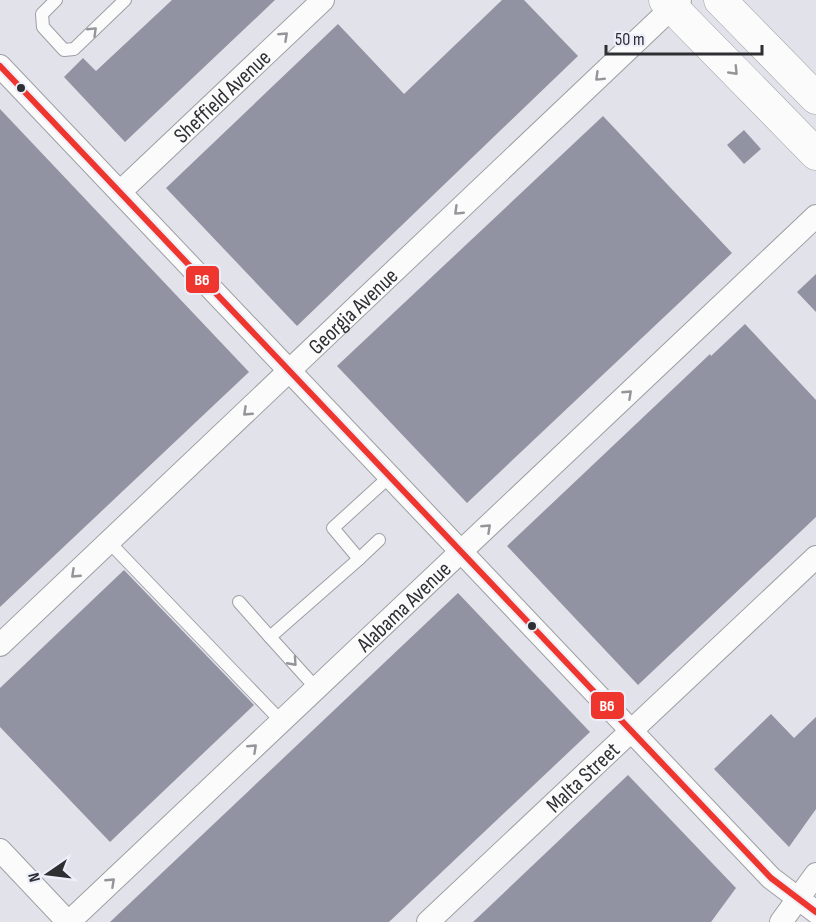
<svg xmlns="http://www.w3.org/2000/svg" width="816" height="922" font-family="'Sofia Sans Condensed',sans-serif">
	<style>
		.building { fill: #9293a2 }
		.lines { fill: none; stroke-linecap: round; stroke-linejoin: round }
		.service-casing { stroke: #9e9fa4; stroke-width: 14 }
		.minor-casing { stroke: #9e9fa4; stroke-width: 24 }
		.secondary-casing { stroke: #9e9fa4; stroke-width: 33 }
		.service { stroke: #fbfbfc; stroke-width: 12 }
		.minor { stroke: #fbfbfc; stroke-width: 22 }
		.secondary { stroke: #fbfbfc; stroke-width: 32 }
		.bus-1-casing { stroke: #eceefa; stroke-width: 10 }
		.bus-1 { stroke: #ee352e; stroke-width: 6 }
		.oneway { stroke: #949598 }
		.bus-dot { fill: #2e2f33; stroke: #eceefa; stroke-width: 2 }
		.labels { text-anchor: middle; stroke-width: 6; stroke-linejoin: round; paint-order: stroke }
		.street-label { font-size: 22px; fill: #2e2f33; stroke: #eceefa }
		.line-badge { stroke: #eceefa; stroke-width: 2 }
		.badge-label { font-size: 16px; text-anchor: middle; font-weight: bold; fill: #fff }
	</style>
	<rect width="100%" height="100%" fill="#e2e3ea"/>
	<g class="building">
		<polygon points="172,0 275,0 125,142 64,77 83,58 96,71"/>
		<polygon points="502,0 524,0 578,56 297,326 166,188 338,24 404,94"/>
		<polygon points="0,109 249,372 0,607"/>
		<polygon points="603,116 732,253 467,503 337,366"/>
		<polygon points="744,130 761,149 744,164 727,145"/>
		<polygon points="816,274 816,312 797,292"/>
		<polygon points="745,324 816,400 816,517 638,685 507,546 710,354 711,356"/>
		<polygon points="124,570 254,705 110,842 0,727 0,688"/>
		<polygon points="458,593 590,732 389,922 110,922"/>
		<polygon points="771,714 794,738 816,717 816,809 789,847 714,769"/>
		<polygon points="628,775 736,888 711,922 473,922"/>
	</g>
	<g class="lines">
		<defs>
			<g id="service">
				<polyline points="56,0 42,14 43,27 64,50 74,49 125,0"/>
				<polyline points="109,542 281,721"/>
				<polyline points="359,559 379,540"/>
				<polyline points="239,602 270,637 359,559 333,528 389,477"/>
				<polyline points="270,637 316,688"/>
			</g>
			<g id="minor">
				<polyline points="0,66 771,878 816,912"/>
				<path id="s1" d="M120,192L323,0"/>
				<path id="s2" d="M0,645L680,0"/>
				<polyline points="0,850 68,922"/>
				<path id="s3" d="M69,922L816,216"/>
				<path id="s4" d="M428,922L816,557"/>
				<polyline points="781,922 816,874"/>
			</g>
			<g id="secondary">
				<polyline points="665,0 816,154"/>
				<polyline points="720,0 816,98"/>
			</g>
		</defs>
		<use href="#service" class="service-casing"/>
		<use href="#minor" class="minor-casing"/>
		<use href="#secondary" class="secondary-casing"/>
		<use href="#service" class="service"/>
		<use href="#minor" class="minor"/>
		<use href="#secondary" class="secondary"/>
		<defs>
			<polyline id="bus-1" points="0,66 771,878 816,912"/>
		</defs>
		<use href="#bus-1" class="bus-1-casing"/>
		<use href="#bus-1" class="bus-1"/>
	</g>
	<defs><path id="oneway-chevron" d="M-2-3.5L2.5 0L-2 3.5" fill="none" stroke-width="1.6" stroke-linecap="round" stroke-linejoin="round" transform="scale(1.5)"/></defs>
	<g class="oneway">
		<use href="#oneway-chevron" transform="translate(93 31) rotate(-44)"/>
		<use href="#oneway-chevron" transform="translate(284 36) rotate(-43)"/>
		<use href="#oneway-chevron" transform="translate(734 71) rotate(46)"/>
		<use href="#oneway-chevron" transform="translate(599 77) rotate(136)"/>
		<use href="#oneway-chevron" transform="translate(458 211) rotate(136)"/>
		<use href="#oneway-chevron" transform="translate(628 394) rotate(-43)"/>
		<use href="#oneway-chevron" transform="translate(247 412) rotate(137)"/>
		<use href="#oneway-chevron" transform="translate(487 528) rotate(-43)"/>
		<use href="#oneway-chevron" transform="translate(75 574) rotate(137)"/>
		<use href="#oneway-chevron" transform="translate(293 662) rotate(48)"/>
		<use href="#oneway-chevron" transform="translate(253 748) rotate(-43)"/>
		<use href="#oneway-chevron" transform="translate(111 882) rotate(-43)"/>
	</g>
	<g class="bus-dot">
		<circle cx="21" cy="88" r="5"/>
		<circle cx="532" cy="626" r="5"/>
	</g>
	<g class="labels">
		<g class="street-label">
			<text dy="8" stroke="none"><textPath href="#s1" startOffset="140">Sheffield Avenue</textPath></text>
			<text dy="8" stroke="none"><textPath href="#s2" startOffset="486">Georgia Avenue</textPath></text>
			<text dy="8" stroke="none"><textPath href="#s3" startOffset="460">Alabama Avenue</textPath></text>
			<text dy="8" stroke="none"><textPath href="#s4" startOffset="212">Malta Street</textPath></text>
		</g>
	</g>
	<g class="line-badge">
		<rect x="185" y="265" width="35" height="29" rx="6" fill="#ee352e"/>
		<rect x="590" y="691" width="35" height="29" rx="6" fill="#ee352e"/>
	</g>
	<g class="badge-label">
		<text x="202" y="285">B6</text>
		<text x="607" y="711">B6</text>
	</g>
	<g transform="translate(48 874) rotate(256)" stroke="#eceefa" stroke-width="4.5" paint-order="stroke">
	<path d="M0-4.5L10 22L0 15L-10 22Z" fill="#2e2f33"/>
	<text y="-9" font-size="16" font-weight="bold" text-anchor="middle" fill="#2e2f33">N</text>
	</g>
	<path d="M606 45v9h156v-9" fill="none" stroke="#2e2f33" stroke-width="3"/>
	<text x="615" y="45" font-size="18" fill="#2e2f33" stroke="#eceefa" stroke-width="4.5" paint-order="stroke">50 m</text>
</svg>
